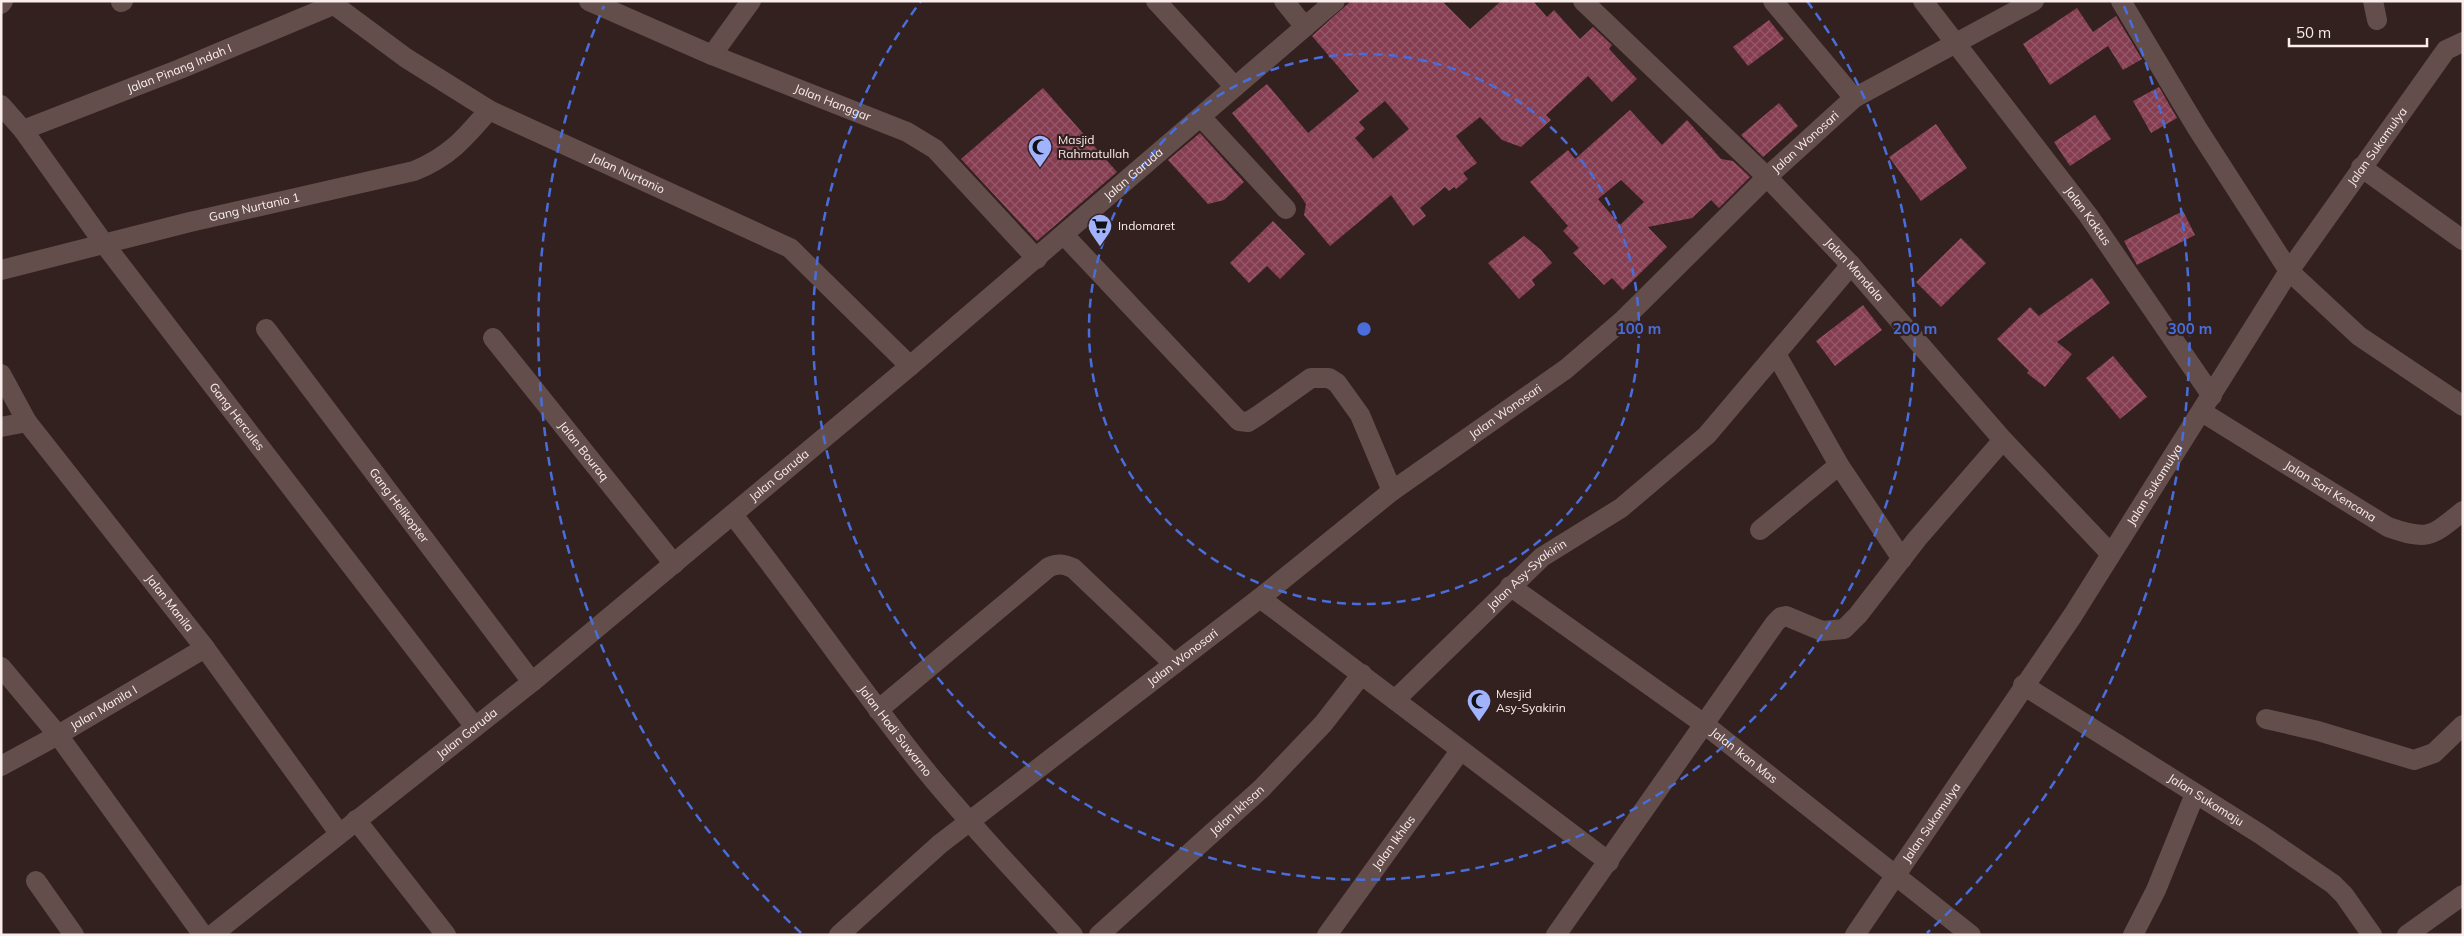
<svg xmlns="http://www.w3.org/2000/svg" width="2464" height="936" font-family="Mulish,sans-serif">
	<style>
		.building { fill: url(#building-cross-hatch); fill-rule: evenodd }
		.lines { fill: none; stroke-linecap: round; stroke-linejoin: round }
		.minor { stroke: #634e4b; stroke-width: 20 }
		.ring { fill: none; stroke: #496edc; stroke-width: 2.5; stroke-dasharray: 9 6 }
		.labels { text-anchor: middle; stroke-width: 4.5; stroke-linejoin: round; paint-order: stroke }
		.street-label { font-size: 12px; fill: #faedec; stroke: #33211f }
		.poi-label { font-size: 12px; fill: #faedec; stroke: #33211f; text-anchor: start }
		.centre { fill: #496edc; stroke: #33211f; stroke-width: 2.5 }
		.ring-label { font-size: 15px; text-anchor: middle; font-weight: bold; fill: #496edc; stroke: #33211f; stroke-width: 4.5; stroke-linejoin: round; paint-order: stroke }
	</style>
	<defs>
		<pattern id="building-cross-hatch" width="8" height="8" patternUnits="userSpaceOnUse" patternTransform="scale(1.25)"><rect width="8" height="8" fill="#853d51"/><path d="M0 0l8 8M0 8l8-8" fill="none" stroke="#97596a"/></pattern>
	</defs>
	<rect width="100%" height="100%" fill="#33211f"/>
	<g class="building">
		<path d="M1351,1H1442L1470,29L1501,1H1533L1547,17L1554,10L1580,39L1593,27L1612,45L1609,49L1637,79L1612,102L1588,76L1546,115L1551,120L1521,147L1502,140L1480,117L1456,136L1477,163L1463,173L1468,179L1456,189L1454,187L1449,191L1445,187L1420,208L1426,216L1413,226L1391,195L1330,246L1304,215L1306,204L1300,195L1232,113L1267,84L1308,133L1359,91L1312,36ZM1385,101L1409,129L1373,159L1355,138L1365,129L1359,122Z"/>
		<polygon points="2077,8 2093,32 2116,16 2142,59 2123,70 2108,46 2050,85 2023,44"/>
		<polygon points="1769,20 1784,39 1748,66 1733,47"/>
		<polygon points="2159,87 2177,118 2151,133 2133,101"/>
		<polygon points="1043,88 1117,172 1037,241 961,159"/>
		<polygon points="1779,103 1798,126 1763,157 1741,135"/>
		<path d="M1630,110L1662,145L1687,120L1721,159L1733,161L1750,177L1719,208L1711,200L1692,218L1648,227L1667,247L1623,290L1612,278L1604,285L1573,253L1579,248L1563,231L1568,226L1530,182L1568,150L1575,159ZM1621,180L1644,202L1620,225L1598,199Z"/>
		<polygon points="2095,115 2111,139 2070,166 2054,142"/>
		<polygon points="1936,124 1967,168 1921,201 1889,157"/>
		<polygon points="1200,133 1244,182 1224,200 1208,204 1168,160"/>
		<polygon points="2183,211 2195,235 2137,265 2124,241"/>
		<polygon points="1273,221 1305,254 1280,279 1267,266 1249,283 1230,263"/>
		<polygon points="1524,236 1541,250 1552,263 1532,280 1535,285 1519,299 1488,263"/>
		<polygon points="1961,238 1986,263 1941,307 1916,282"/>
		<polygon points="2092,278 2110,303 2057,342 2072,354 2045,387 2027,373 2029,371 1997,339 2030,307 2039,316"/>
		<polygon points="1863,305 1882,330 1835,366 1816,341"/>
		<polygon points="2113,356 2147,397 2120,419 2086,378"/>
	</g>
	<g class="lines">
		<g class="minor">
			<path id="s1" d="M329,1L406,58L489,110L790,248L910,366"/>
			<path id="s2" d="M589,1L712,55L907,132L935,149L1037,259"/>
			<polyline points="1156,1 1235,87"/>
			<polyline points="1284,1 1305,27"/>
			<path id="s3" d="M1583,1L1767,177L1851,265L2003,440L2111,554"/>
			<polyline points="1773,1 1854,98"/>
			<path id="s4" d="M1923,1L2088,215L2212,396"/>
			<polyline points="2121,1 2197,128 2289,271 2359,336 2463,406"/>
			<polyline points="2373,1 2377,20"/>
			<polyline points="121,2 123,1"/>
			<polyline points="1,4 3,1"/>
			<polyline points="712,55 751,1"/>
			<path id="s5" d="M1,105L23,130L105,245L475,727"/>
			<polyline points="1201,117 1286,209"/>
			<path id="s6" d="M23,130L180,69L333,5"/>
			<polyline points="2361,167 2463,240"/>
			<polyline points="1064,235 1239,421 1248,422 1259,415 1311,378 1329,378 1337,383 1360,415 1392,491"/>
			<path id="s7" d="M1,270L190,222L414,171C449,157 465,138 489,110"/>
			<path id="s8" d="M266,329L532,682"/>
			<path id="s9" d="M493,338L674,564"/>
			<polyline points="1776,354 1839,465 1902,559"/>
			<path id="s10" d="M1,374L27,422L205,648L339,833"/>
			<path id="s11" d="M2202,412L2388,527C2428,541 2431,537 2463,511"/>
			<polyline points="1,427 27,422"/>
			<path id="s12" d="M733,515C799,599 859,688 927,772C973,828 1024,881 1073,935"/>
			<polyline points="1760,530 1839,465"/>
			<path id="s13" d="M1510,586L1704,724L1971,935"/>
			<polyline points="1260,598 1609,862"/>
			<polyline points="1,667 58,735 203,935"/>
			<path id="s14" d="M2023,685L2260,834L2333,884L2344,895L2372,935"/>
			<path id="s15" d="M1395,700L1542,557L1621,508L1707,435L1851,265"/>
			<path d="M878,710L1049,567C1059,563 1063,564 1073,568L1174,664"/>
			<polyline points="2266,719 2318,731 2414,760 2434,753 2463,725"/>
			<path id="s16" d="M1,766L58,735L205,648"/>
			<polyline points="356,820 446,935"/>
			<polyline points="36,881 74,935"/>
			<path id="s17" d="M212,935L532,682L910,366L1335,1"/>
			<path id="s18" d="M839,935L940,844L1260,598L1392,491L1566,369L1623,320L1767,177L1854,98L2034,1"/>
			<path id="s19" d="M1099,935L1262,788L1323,724L1362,674"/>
			<path id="s20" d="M1327,935L1460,751"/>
			<polyline points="1556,935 1775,623 1781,617 1786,616 1822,631 1844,629 1858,615 1917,539 2003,440"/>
			<path id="s21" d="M1855,935L2073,615L2289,271L2446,50L2463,42"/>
			<polyline points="2133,935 2156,890 2195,794"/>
			<polyline points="2407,935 2463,895"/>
		</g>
	</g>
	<g class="ring">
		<circle cx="1364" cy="329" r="275"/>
		<path d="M1807 1A551 551 0 1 1 921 1"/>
		<path d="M801 933A826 826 0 0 1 604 6M2124 6A826 826 0 0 1 1927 933"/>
	</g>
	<defs>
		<symbol id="mosque-pin" viewBox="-11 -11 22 30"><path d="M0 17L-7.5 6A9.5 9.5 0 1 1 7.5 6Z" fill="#a1b3fd" stroke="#33211f"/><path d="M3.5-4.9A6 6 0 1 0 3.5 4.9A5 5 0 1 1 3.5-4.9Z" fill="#111"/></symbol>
		<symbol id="supermarket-pin" viewBox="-11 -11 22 30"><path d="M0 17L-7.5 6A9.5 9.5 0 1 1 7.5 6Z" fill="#a1b3fd" stroke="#33211f"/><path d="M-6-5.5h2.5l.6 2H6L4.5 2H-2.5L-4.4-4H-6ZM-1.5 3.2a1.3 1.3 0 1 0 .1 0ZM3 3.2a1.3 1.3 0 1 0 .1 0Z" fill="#111"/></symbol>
	</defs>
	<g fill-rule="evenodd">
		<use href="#mosque-pin" x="1026" y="133" width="28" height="38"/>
		<use href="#supermarket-pin" x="1086" y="212" width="28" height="38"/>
		<use href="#mosque-pin" x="1465" y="687" width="28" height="38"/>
	</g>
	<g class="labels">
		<g class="street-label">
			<text dy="4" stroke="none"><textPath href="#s6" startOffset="168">Jalan Pinang Indah I</textPath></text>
			<text dy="4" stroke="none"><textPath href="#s2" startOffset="264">Jalan Hanggar</textPath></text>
			<text dy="4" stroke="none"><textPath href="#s18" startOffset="1252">Jalan Wonosari</textPath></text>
			<text dy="4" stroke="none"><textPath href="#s21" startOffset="946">Jalan Sukamulya</textPath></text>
			<text dy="4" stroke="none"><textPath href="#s1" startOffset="346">Jalan Nurtanio</textPath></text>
			<text dy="4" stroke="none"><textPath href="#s17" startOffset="1195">Jalan Garuda</textPath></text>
			<text dy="4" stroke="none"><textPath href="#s7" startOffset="261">Gang Nurtanio 1</textPath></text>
			<text dy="4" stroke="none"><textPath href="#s4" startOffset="271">Jalan Kaktus</textPath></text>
			<text dy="4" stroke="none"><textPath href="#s3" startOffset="382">Jalan Mandala</textPath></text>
			<text dy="4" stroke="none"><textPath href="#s18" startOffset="848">Jalan Wonosari</textPath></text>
			<text dy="4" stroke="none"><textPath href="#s5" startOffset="391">Gang Hercules</textPath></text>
			<text dy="4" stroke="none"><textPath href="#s9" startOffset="145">Jalan Bouraq</textPath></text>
			<text dy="4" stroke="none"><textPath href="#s17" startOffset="730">Jalan Garuda</textPath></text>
			<text dy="4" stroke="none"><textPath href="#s21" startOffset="541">Jalan Sukamulya</textPath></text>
			<text dy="4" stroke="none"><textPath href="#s11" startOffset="151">Jalan Sari Kencana</textPath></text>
			<text dy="4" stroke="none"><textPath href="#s8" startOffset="221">Gang Helikopter</textPath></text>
			<text dy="4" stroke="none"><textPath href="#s15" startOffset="182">Jalan Asy-Syakirin</textPath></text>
			<text dy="4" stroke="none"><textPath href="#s10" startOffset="285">Jalan Manila</textPath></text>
			<text dy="4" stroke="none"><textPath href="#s18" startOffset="442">Jalan Wonosari</textPath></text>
			<text dy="4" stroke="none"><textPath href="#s16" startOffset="118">Jalan Manila I</textPath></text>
			<text dy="4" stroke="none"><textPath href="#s12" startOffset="270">Jalan Hadi Suwarno</textPath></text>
			<text dy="4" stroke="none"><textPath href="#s17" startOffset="325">Jalan Garuda</textPath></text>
			<text dy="4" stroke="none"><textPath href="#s13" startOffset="289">Jalan Ikan Mas</textPath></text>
			<text dy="4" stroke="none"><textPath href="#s14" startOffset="216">Jalan Sukamaju</textPath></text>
			<text dy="4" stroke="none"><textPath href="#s19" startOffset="186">Jalan Ikhsan</textPath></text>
			<text dy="4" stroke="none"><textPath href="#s21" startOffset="136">Jalan Sukamulya</textPath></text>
			<text dy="4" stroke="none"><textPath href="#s20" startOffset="114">Jalan Ikhlas</textPath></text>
		</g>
		<g class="poi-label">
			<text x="1058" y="144">Masjid<tspan x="1058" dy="14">Rahmatullah</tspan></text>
			<text x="1118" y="230">Indomaret</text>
			<text x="1496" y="698">Mesjid<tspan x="1496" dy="14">Asy-Syakirin</tspan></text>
		</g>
	</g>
	<circle cx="1364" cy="329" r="8" class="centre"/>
	<g class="ring-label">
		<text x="1639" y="334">100 m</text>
		<text x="1915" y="334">200 m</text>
		<text x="2190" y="334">300 m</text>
	</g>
	<rect width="2464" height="936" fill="none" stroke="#faedec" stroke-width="5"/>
	<path d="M2289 38v8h138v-8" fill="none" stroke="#faedec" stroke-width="2.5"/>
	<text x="2296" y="38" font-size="15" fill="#faedec" stroke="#33211f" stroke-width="4" paint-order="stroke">50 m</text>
</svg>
